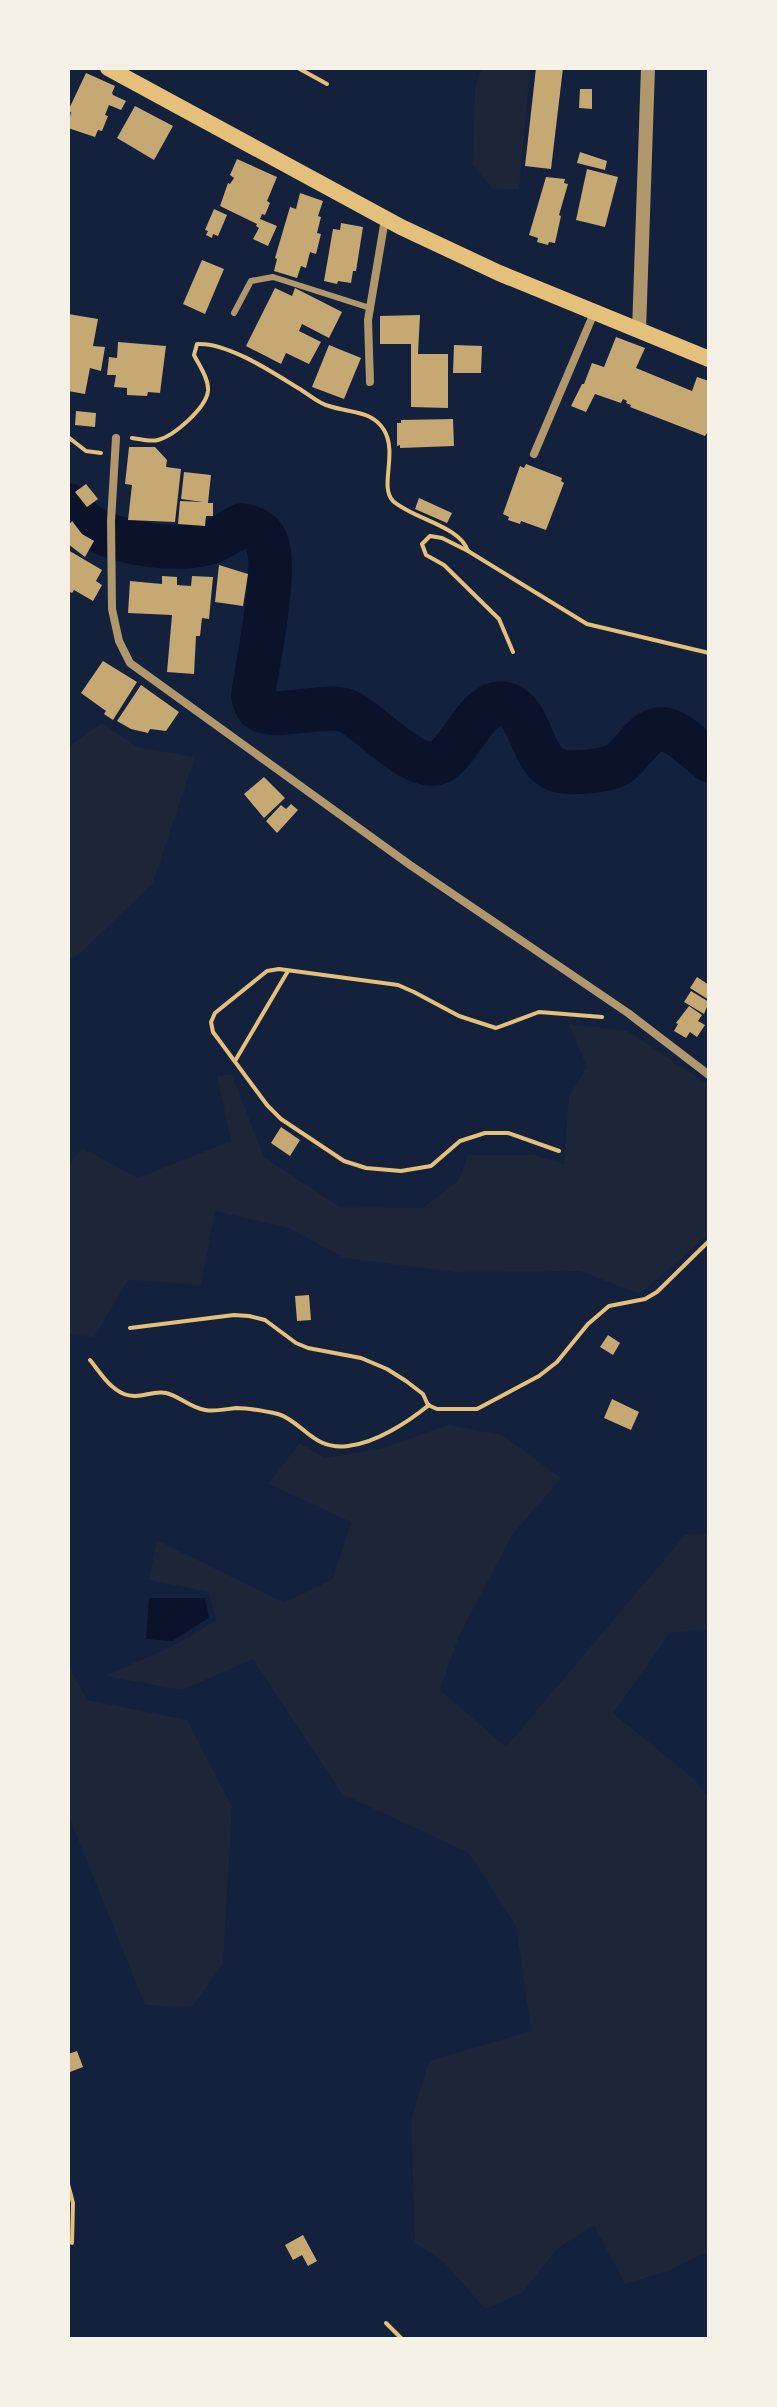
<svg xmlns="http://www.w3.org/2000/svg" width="777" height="2407" font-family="'Fira Sans Condensed',sans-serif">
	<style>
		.green { fill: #1d2539 }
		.water { fill: #0b132b }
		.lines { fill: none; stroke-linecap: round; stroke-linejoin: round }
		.river { stroke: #0b132b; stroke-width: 44 }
		.building { fill: #c6a872 }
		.path { stroke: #e5c07b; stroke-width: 4 }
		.service { stroke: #b1986c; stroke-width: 6 }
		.minor { stroke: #b1986c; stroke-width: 8 }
		.tertiary { stroke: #b1986c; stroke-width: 14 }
		.secondary { stroke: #e5c07b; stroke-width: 16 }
	</style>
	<rect width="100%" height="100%" fill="#14213d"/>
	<g class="green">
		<polygon points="482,68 530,68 519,189 493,190 473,165 475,88"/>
		<polygon points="102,723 137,747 195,757 153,883 77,956 68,960 68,747"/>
		<polygon points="569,1024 628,1031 709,1085 709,1234 640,1294 580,1271 455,1272 344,1258 289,1228 215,1211 201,1285 128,1280 94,1337 68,1334 68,1165 82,1148 138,1178 231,1141 217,1076 232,1075 264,1157 340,1207 423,1208 459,1180 468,1155 533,1155 564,1164 569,1096 587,1067"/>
		<polygon points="448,1425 502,1435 561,1478 512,1535 459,1636 440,1690 506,1747 685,1535 709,1533 709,1629 670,1633 613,1713 695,1780 709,1799 709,2253 702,2254 671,2270 625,2284 594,2225 558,2248 522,2293 485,2309 444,2262 415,2243 411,2120 429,2061 531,2031 516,1926 469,1853 342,1794 253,1659 182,1690 105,1676 175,1645 216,1620 209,1592 149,1580 157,1540 284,1603 333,1579 351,1522 269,1484 299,1443 325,1458 383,1448"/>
		<polygon points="68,1665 87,1700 187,1720 232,1807 223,1964 192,2007 145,2005 68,1814"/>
	</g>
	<polygon class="water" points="149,1598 205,1598 209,1618 172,1641 146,1639"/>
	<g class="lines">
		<path class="river" d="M68,505C74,513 81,522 91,527C120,544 175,552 208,543C220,540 231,531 242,525C253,528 261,530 266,541C279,566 257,665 253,696C254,700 255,704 258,708C271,722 324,702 347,711C370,721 416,775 440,762C460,752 479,696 506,704C532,712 531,762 557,770C569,775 605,771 617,765C634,756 645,721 670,731C681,735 699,752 709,760"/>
	</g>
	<g class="building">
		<polygon points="536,68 563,68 551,169 525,166"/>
		<polygon points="86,73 115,86 112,93 113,95 126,101 121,110 109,105 105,115 108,116 102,131 98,130 95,137 68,128 71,112 68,111"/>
		<polygon points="580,89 592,89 592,109 579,108"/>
		<polygon points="135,106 173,126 154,160 117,138"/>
		<polygon points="580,152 607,161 605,170 577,163"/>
		<polygon points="237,159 277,177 267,201 270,203 265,215 262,214 260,219 277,226 268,246 253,239 259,228 256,226 257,224 220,206 228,183 230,184 234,178 230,175"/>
		<polygon points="587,169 618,177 605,227 576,220"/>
		<polygon points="546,177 565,179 564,183 568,184 559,215 561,216 555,243 549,242 548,245 537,242 538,238 529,235"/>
		<polygon points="300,193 323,201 318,216 321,217 317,233 321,234 316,254 310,252 306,268 301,266 297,278 274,271 277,259 275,258 290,207 296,209"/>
		<polygon points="214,209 227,215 218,236 213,234 212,238 206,235 208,231 205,230"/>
		<polygon points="341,223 363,227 356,271 353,271 351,283 338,281 337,284 324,281 333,229 340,230"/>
		<polygon points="202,260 224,269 205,314 183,304"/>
		<polygon points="275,288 292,296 295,288 342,312 329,338 302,324 299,331 321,342 309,364 286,353 281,364 246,346"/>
		<polygon points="68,314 98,319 93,346 105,347 101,371 90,368 85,394 68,391"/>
		<polygon points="420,315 418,354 448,354 448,408 411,407 411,344 380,344 380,316"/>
		<polygon points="616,337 645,348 636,368 692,391 697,377 709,381 709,430 705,436 630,407 631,405 626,403 627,401 623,399 621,403 595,394 586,412 571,406 582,384 584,384 592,363 604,367"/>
		<polygon points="118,342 166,346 160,393 148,392 147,396 127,395 127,388 114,387 116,375 107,375 109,357 117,358"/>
		<polygon points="329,345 361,358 344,399 312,387"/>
		<polygon points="454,345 482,346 481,373 453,373"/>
		<polygon points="76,411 96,413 95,427 75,425"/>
		<polygon points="453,419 454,446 400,448 400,445 397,446 397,423 401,423 401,420"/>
		<polygon points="129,447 155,447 167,460 166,467 181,469 175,522 128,520 132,485 125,484"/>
		<polygon points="526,464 562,478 561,481 564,483 546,530 521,521 520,524 508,520 509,517 503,514 520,466 524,468"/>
		<polygon points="184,472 211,475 208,503 213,503 213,516 206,516 205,526 178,524 180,501 203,502 181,499"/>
		<polygon points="86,484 98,499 87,507 75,492"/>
		<polygon points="419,498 452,513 447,523 415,509"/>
		<polygon points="72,521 82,534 94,541 85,557 68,544 68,526"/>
		<polygon points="68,550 102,570 96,581 102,585 93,601 74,590 72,593 68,591"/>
		<polygon points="219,565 248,574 243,606 215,602"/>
		<polygon points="162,576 177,577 177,585 191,586 192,576 213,577 209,619 202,618 200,636 196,636 194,674 167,672 172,615 128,613 130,581 162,584"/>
		<polygon points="103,661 137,682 113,720 104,714 106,711 81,693"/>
		<polygon points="141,685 179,712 166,731 150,729 148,733 131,729 117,721"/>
		<polygon points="264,777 285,798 264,818 244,794"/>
		<polygon points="291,804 298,810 277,833 266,821 281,805 286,809"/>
		<polygon points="697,977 709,985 709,1000 690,988"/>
		<polygon points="691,991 709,1002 704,1014 684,1002"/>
		<polygon points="689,1006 702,1015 698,1021 705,1025 697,1037 690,1032 686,1038 674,1031 678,1024 676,1023"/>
		<polygon points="281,1127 300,1140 290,1156 271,1143"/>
		<polygon points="309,1295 311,1320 297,1321 295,1296"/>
		<polygon points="608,1335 620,1343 613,1355 600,1347"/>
		<polygon points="612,1399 639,1412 631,1430 604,1418"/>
		<polygon points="77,2051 83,2067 70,2072 68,2054"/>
		<polygon points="303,2235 317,2261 308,2266 302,2255 293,2260 285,2245"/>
	</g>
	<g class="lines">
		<g class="path">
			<polyline points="298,68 327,84"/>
			<polyline points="68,437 86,451 101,453"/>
			<path d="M132,438C140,439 151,442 158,440C174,436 206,408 208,391C209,379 199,365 194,355L197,344C227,342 272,372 298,388C309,394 317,403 329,406C349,413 372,410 384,430C398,453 379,487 393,501C413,519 460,526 468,551"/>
			<polyline points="513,652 499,619 444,565 426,555 422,544 430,536 442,538 468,551 587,624 709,653"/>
			<polyline points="235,1061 288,971"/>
			<polyline points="559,1151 508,1133 485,1133 460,1141 431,1166 401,1171 366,1168 344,1161 281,1119 267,1105 213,1032 211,1022 215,1013 267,971 279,969 398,985 414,992 459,1016 496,1028 539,1012 602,1017"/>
			<polyline points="130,1328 234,1315 249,1316 265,1320 296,1343 308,1348 361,1358 387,1369 406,1381 423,1394 428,1405 437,1409 477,1409 539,1376 557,1362 588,1324 609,1306 645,1299 657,1292 709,1241"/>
			<path d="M90,1360C100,1372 109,1388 124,1394C138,1400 152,1390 166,1393C179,1396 191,1408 205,1410C215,1412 226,1409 236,1408C250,1408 264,1411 278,1414C302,1421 313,1451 348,1446C376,1443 408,1422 429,1405"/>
			<polyline points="68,2184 73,2203 72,2243"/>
			<polyline points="386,2323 402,2339"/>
		</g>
		<polyline class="service" points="234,313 251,281 273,277 370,308"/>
		<g class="minor">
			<polyline points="370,382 368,320 385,219"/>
			<polyline points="116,438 111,521 112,609 119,641 130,663 410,865 628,1013 709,1075"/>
			<polyline points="534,454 594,313"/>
		</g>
		<polyline class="tertiary" points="639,331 648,68"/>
		<polyline class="secondary" points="108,68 401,227 499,273 709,359"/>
	</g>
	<rect width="777" height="2407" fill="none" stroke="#f6f1e7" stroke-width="140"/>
</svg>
